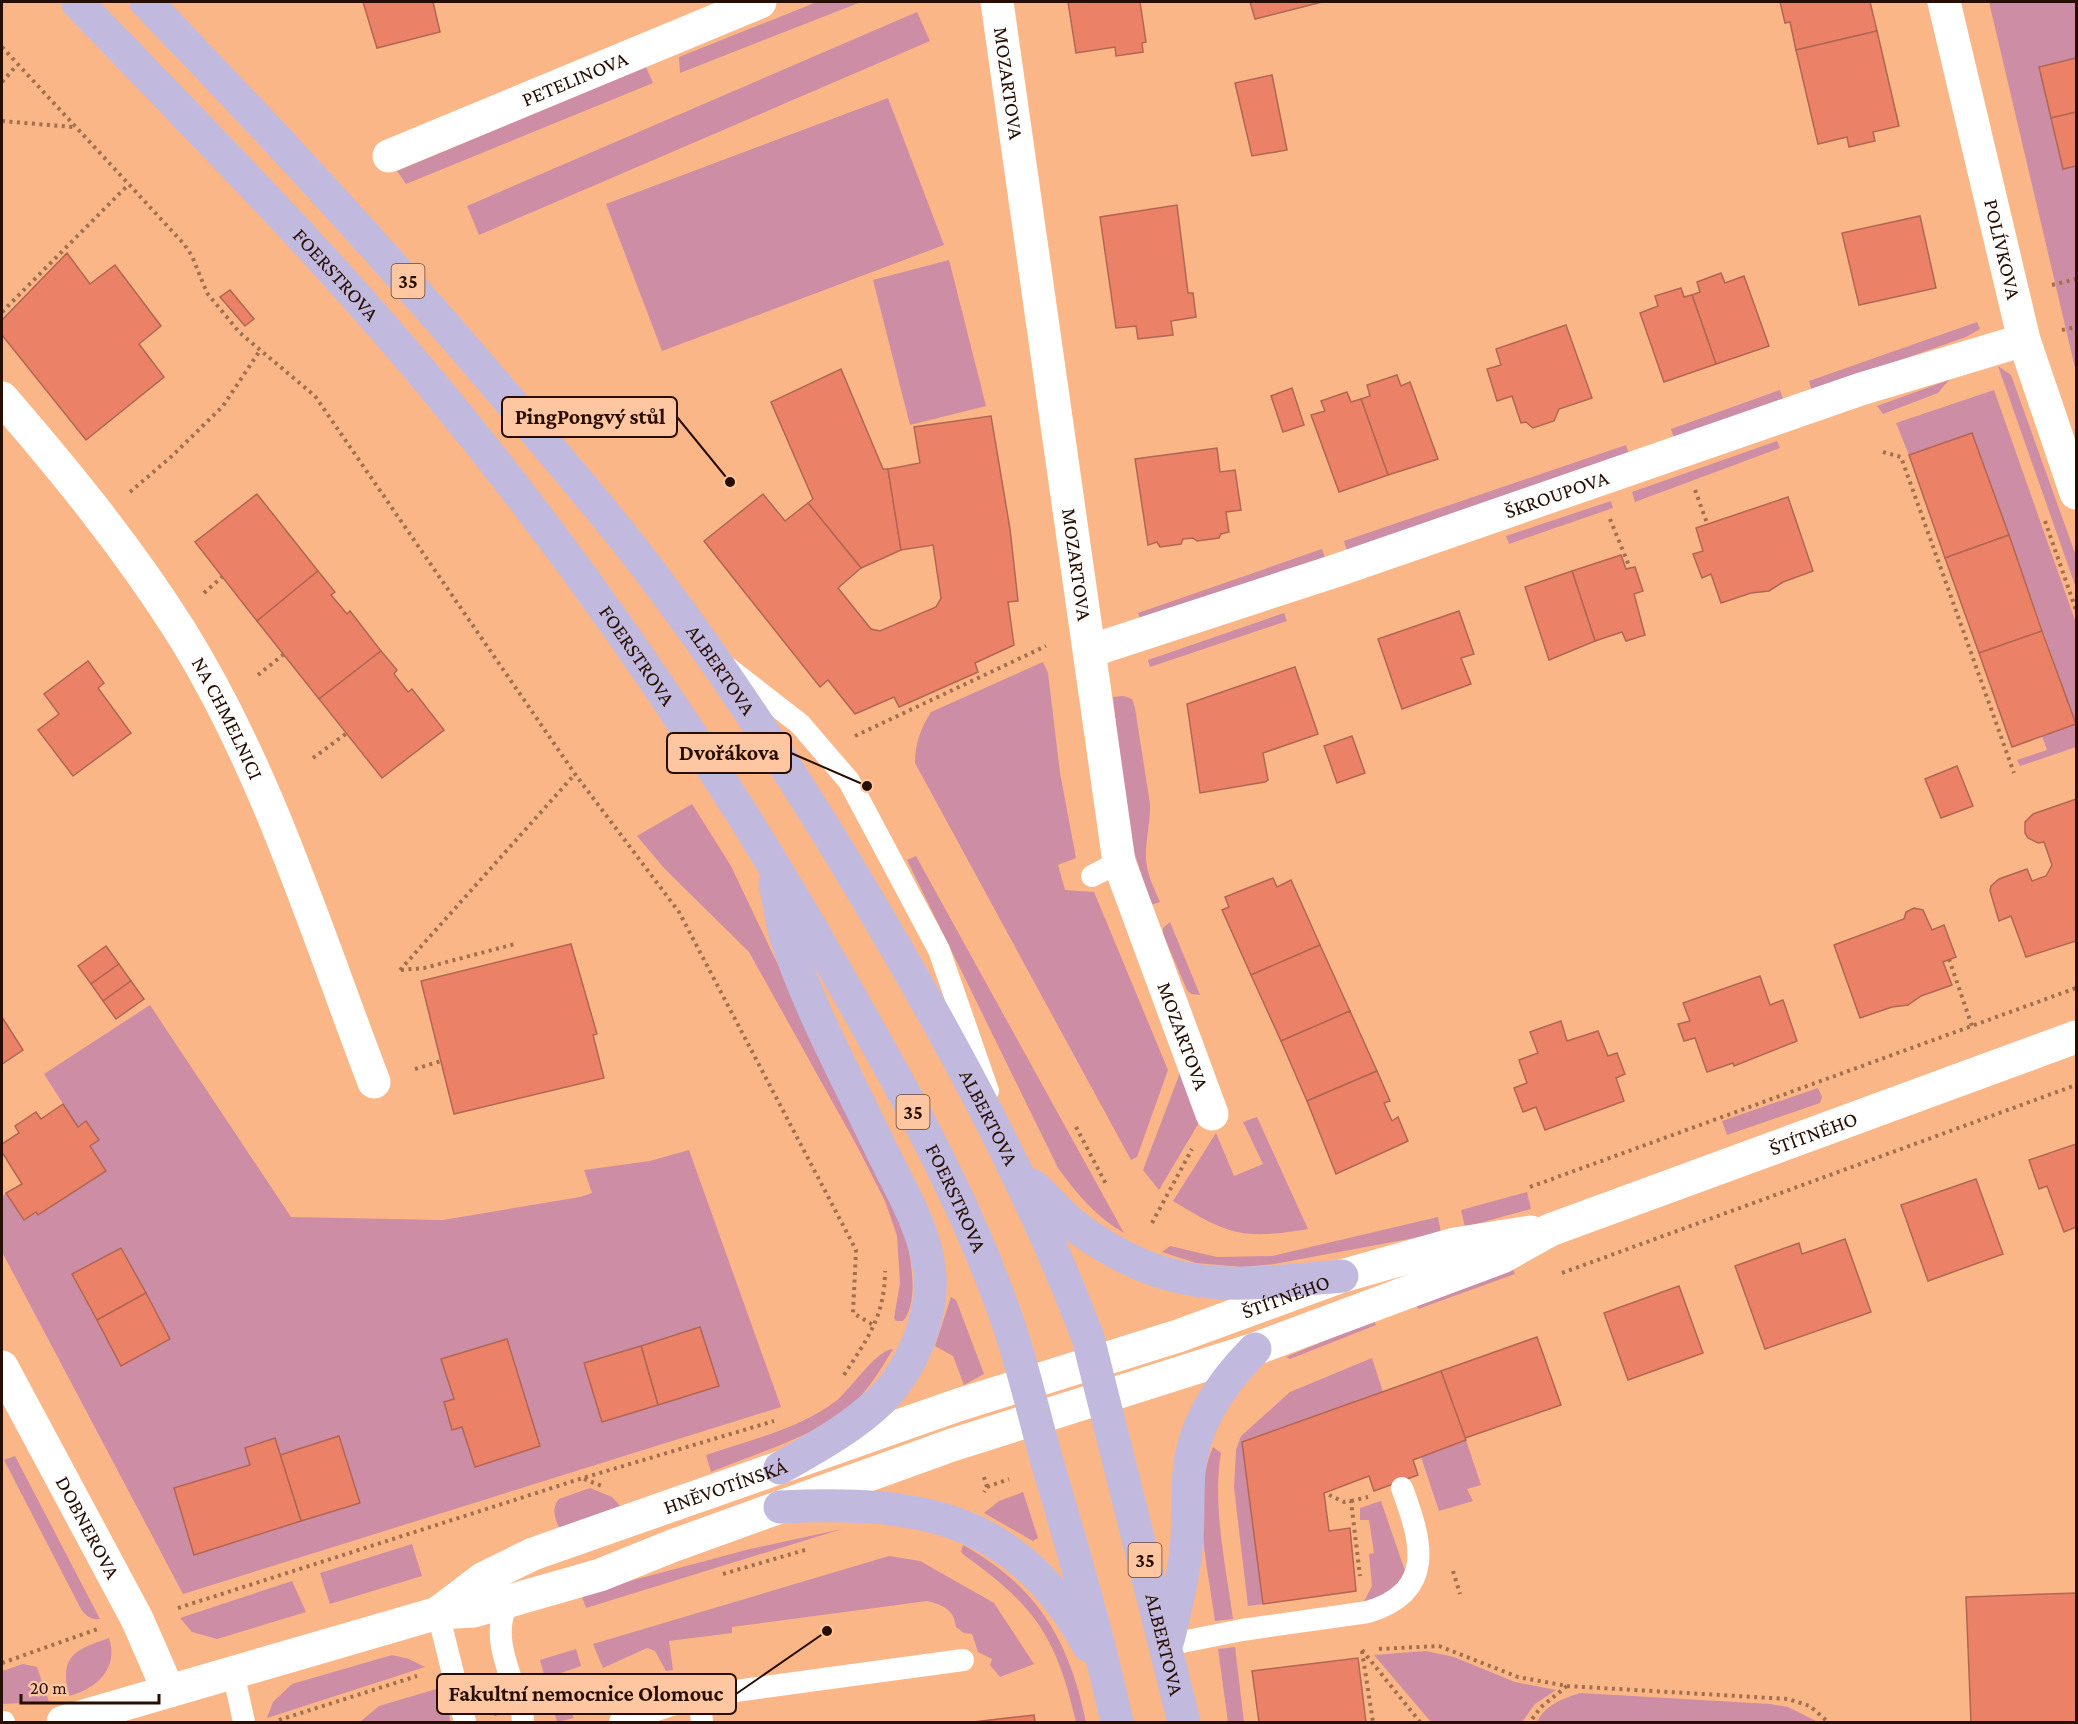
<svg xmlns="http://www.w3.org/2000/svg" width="2078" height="1724" font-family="'Crimson Pro',serif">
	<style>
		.green { fill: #cc8da5 }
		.building { fill: #eb8268; stroke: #b16653; stroke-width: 1.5 }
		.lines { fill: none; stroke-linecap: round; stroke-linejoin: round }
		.path { stroke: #a26f4e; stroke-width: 4; stroke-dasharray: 3 4.5; stroke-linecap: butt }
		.lane { stroke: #fff; stroke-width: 22 }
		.street { stroke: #fff; stroke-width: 33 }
		.secondary { stroke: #fff; stroke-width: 33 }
		.primary { stroke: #c2b9df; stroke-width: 33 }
		.labels { text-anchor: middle; stroke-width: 5; stroke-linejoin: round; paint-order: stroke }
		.shield { fill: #fec7a1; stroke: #684630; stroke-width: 1.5 }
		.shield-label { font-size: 20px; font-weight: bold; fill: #270e00 }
		.street-label { font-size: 21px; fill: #270e00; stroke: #fec7a1 }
		.leader { fill: none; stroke: #270e00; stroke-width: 2 }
		.callout-dot { fill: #270e00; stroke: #fec7a1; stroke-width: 2 }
		.callout { fill: #fec7a1; stroke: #270e00; stroke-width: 2 }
		.callout-label { font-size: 22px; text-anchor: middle; font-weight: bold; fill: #270e00 }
	</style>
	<rect width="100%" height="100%" fill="#fbb687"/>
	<g class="green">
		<polygon points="817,2 861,2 680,73 679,57"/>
		<polygon points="1989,2 2076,2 2076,58 2039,67 2063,169 2076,166 2076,372"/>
		<polygon points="917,12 930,41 479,235 467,206"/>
		<polygon points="646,67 653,83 406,184 397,171"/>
		<polygon points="888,98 944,245 662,351 606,204"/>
		<polygon points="949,260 986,406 910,425 873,280"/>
		<polygon points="1977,322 1980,329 1966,337 1812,391 1809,381"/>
		<polygon points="1998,366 2011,375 2076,556 2076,588"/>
		<polygon points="1949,380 1938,393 1883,414 1877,406"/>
		<polygon points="1780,390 1783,399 1674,438 1671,429"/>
		<polygon points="1994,390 2076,623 2076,747 2020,766 2017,760 2047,750 2042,736 2076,724 1973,434 1909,455 1896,423"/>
		<polygon points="1777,441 1780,448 1635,502 1632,492"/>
		<polygon points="1626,445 1629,454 1347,551 1344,541"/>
		<polygon points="1611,501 1613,508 1509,544 1506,536"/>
		<polygon points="1322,549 1325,558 1141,621 1138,613"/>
		<polygon points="1284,613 1287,621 1150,667 1148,660"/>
		<path d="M1043,662L1048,673L1060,773L1076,858L1058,865L1065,890L1094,892L1168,1070L1137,1157L1131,1160L915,763C915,743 921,728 931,712Z"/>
		<path d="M1124,696L1132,699L1135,708L1150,804C1151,826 1142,850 1148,871C1150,881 1156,892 1160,902L1151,905L1127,829L1113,697Z"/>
		<path d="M692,804L731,866L906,1234C910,1258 920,1301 903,1321H896L894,1318L900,1283L897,1236L885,1201L857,1146L749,952L664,868L637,836Z"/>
		<path d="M916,856L1124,1233C1096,1217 1077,1194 1058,1168L907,860Z"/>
		<polygon points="1170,922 1200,995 1191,994 1187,990 1163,934 1163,928"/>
		<polygon points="150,1005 291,1217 443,1220 580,1197 592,1193 584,1170 650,1161 689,1150 781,1407 183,1594 2,1252 2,1197 6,1193 24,1220 36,1212 39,1215 106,1171 90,1146 98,1140 86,1122 78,1127 44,1074"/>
		<polygon points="1183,1065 1204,1114 1159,1190 1143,1170"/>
		<polygon points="1818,1088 1822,1097 1820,1103 1727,1135 1722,1121"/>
		<path d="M1257,1117L1308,1229C1242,1240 1229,1235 1173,1201L1216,1133L1234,1176L1263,1164L1243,1122Z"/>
		<polygon points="1527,1192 1531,1209 1465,1227 1461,1210"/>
		<polygon points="1438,1217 1441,1233 1274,1264 1242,1267 1196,1263 1162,1252 1170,1246 1217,1257 1272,1256"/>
		<polygon points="1513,1269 1515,1274 1418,1309 1416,1304"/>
		<polygon points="951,1297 956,1300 984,1374 964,1385 953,1356 935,1346"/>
		<polygon points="1374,1320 1376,1325 1290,1359 1286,1357"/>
		<path d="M893,1349C881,1369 869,1389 852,1405C821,1434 752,1455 711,1472L706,1455C750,1440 799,1429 836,1401C851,1389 876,1350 893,1349Z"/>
		<polygon points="1372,1358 1383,1392 1243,1442 1263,1604 1248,1606 1234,1488 1236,1450 1241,1436 1290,1392"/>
		<polygon points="1466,1440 1481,1485 1467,1489 1473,1501 1439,1511 1421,1457"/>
		<path d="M1213,1447L1221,1453C1212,1506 1226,1566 1233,1619L1215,1621C1208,1566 1190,1500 1213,1447Z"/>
		<path d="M15,1456L100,1619C91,1620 86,1616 81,1609L4,1460Z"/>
		<path d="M590,1488L612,1497L622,1508L560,1531C556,1519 550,1510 559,1499Z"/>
		<polygon points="1023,1492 1038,1538 1033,1541 984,1513 999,1501"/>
		<path d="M1381,1501L1406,1574C1402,1589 1378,1598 1364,1601L1372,1586L1369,1554L1374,1553L1369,1520H1360V1508Z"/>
		<polygon points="842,1529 586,1608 581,1594 750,1549"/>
		<polygon points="412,1544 422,1576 330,1604 320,1573"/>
		<path d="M963,1545C1038,1587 1069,1640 1086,1722H1076C1056,1636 1035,1606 964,1555L961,1552Z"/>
		<path d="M889,1556L920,1561L994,1603L1034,1664L1000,1677L990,1665L992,1659L978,1652L972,1634L964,1633L956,1627C954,1610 944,1605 927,1601L732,1627V1633L669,1641L673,1670L666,1671L655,1651L647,1648L603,1668L593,1644Z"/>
		<polygon points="292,1581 306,1612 217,1639 192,1632 180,1618"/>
		<path d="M109,1638C119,1669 96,1689 69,1696C59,1656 74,1650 109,1638Z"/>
		<polygon points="1235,1647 1244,1722 1228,1722 1218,1649"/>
		<polygon points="576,1649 581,1666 555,1675 559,1690 574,1718 557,1722 540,1660"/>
		<polygon points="1426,1651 1454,1657 1515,1682 1556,1690 1535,1704 1522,1722 1431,1722 1374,1655"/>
		<polygon points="392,1655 409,1659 425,1667 267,1718 273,1702 292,1684"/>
		<polygon points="23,1664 37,1667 49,1702 2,1704 2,1671"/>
		<polygon points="443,1687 449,1708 450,1722 360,1722 379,1706"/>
		<path d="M1580,1693L1770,1704L1788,1707L1818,1722H1537C1545,1705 1562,1699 1580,1693Z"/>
	</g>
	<g class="building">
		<polygon points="363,2 433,2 440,32 377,48"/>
		<polygon points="1068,2 1140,2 1146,42 1142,43 1143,52 1116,56 1115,47 1076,53"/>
		<polygon points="1250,2 1322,2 1255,19"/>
		<polygon points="1780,2 1870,2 1877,31 1796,50 1790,22 1785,23"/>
		<polygon points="1877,31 1899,126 1873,132 1875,141 1849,147 1847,137 1818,144 1796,50"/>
		<polygon points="2076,58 2076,112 2051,118 2039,67"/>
		<polygon points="1272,75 1287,150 1252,156 1235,83"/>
		<polygon points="2076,112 2076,166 2063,169 2051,118"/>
		<polygon points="1177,205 1188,293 1193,293 1196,317 1171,321 1173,335 1138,339 1136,326 1116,328 1100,217"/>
		<polygon points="1920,216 1936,288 1859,305 1842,233"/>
		<polygon points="67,253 90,284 115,265 161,326 139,344 164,377 86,440 2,335 2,320"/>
		<polygon points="1721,273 1725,283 1744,276 1769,346 1716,364 1692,295 1700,292 1697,282"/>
		<polygon points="1681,288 1684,297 1692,295 1716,364 1664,382 1640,313 1658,306 1655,296"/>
		<polygon points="230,290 254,319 245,326 220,297"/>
		<polygon points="1566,325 1592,398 1559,409 1554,421 1533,428 1526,422 1521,423 1512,396 1497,401 1487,369 1501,365 1496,349"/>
		<polygon points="841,369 883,469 888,469 901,550 861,568 808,503 813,499 771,402"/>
		<polygon points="1397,375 1401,386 1410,382 1438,459 1388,475 1361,399 1370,396 1367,385"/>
		<polygon points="1292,388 1304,425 1283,432 1271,396"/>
		<polygon points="1347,392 1351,402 1361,399 1388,475 1339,492 1311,415 1325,411 1321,401"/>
		<polygon points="991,416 1010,529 1018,601 1008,602 1014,645 975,663 978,672 899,707 894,697 855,714 828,680 820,687 704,541 763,494 785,521 808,503 861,568 838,588 871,629 880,631 936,607 941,598 933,545 901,550 888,469 920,463 914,427"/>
		<polygon points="1972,433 2009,535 1945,558 1909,455"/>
		<polygon points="1217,448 1220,472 1235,470 1241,510 1226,512 1229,532 1221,534 1219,538 1197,541 1193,538 1183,539 1181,544 1160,547 1157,542 1148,545 1135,459"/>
		<polygon points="257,494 318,571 257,621 195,542"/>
		<polygon points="1788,497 1813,571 1783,582 1769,591 1751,593 1721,603 1711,574 1702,578 1693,554 1703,551 1696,528"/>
		<polygon points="2009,535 2042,631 1979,653 1945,558"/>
		<polygon points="1621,555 1626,569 1635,567 1643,591 1634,594 1645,635 1626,641 1622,632 1595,641 1572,571"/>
		<polygon points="318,571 335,592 331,595 347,614 350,611 381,651 319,699 257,621"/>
		<polygon points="1572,571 1595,641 1549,660 1525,587"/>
		<polygon points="1459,611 1474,654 1461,658 1471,684 1402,709 1378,639"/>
		<polygon points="2042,631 2076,724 2012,747 1979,653"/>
		<polygon points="381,651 397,670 394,674 408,692 412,689 444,730 382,778 319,699"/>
		<polygon points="88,661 104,683 98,688 131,733 73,776 38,730 59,714 44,694"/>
		<polygon points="1295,667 1318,734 1263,753 1268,780 1265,782 1200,793 1187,704"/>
		<polygon points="1352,736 1365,773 1337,783 1324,746"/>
		<polygon points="1957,766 1973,806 1941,818 1925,779"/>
		<polygon points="2076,799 2076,941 2026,957 2011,916 1999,921 1990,891 1991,886 1999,879 2027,869 2032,881 2046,876 2052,865 2044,842 2038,843 2028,838 2025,833 2025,822 2033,814"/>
		<polygon points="1273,878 1277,887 1291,880 1320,945 1251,975 1222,910 1229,907 1225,897"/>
		<polygon points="1914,908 1923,910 1932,930 1944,925 1956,957 1943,962 1952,985 1921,996 1908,1005 1892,1007 1860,1018 1834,945 1904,919 1906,912"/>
		<polygon points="571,944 597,1034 593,1035 604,1078 454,1114 421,981"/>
		<polygon points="1320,945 1350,1011 1281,1041 1251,975"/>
		<polygon points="106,946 119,964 91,984 78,966"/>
		<polygon points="119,964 131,981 103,1001 91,984"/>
		<polygon points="1760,976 1770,1005 1783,1000 1797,1041 1734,1066 1733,1063 1707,1072 1695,1038 1684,1041 1678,1024 1690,1021 1683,1003"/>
		<polygon points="131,981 144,999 116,1019 103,1001"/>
		<polygon points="1350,1011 1377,1071 1307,1101 1281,1041"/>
		<polygon points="2,1017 23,1050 2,1064"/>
		<polygon points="1561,1021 1567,1041 1598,1031 1608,1056 1617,1053 1625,1074 1616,1078 1624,1101 1545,1130 1536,1107 1523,1112 1514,1088 1527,1083 1519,1060 1538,1053 1530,1032"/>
		<polygon points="1377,1071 1390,1101 1384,1103 1392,1121 1398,1117 1408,1141 1336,1174 1307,1101"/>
		<polygon points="63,1104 78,1127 86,1121 99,1140 90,1146 106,1171 38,1215 36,1212 24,1220 6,1193 22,1184 2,1152 2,1144 19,1133 15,1126 36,1112 41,1119"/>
		<polygon points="2076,1144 2076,1227 2064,1232 2047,1186 2039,1189 2029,1160"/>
		<polygon points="1976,1179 2003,1254 1928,1281 1901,1205"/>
		<polygon points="1845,1239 1871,1312 1765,1349 1735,1266 1799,1243 1802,1254"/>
		<polygon points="121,1248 146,1293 97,1320 72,1274"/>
		<polygon points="1679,1286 1703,1353 1628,1380 1604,1313"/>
		<polygon points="146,1293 170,1339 121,1366 97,1320"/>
		<polygon points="700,1327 719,1386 658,1405 641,1346"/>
		<polygon points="1537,1337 1561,1405 1465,1438 1441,1371"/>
		<polygon points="507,1339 540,1446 475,1467 462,1427 452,1430 444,1402 454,1399 441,1359"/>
		<polygon points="641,1346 658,1405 602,1422 584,1363"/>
		<polygon points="1441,1371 1466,1440 1413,1460 1418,1475 1374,1491 1369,1476 1324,1493 1329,1531 1350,1528 1356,1591 1263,1604 1242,1442"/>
		<polygon points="339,1436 360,1503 301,1521 280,1455"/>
		<polygon points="275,1438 301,1521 194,1555 174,1488 250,1465 245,1448"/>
		<polygon points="2076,1593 2076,1722 1971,1722 1966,1597"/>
		<polygon points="1358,1658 1366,1722 1259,1722 1252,1671"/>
		<polygon points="504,1687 511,1710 495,1715 489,1692"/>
		<polygon points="1034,1715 1035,1722 973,1722"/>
	</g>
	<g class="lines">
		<g class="path">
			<polyline points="2,47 184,244 192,256 207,293 240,333 315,396 575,774 679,912 856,1250 853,1313 875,1326"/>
			<polyline points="2,82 17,65"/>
			<polyline points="2,121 73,127"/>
			<polyline points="2052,285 2076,279"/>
			<polyline points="2,312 128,185"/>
			<polyline points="2062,330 2076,327"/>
			<polyline points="1883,452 1901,457 2014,773"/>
			<polyline points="1695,490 1707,523"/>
			<polyline points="130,492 172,456 223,406 259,352"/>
			<polyline points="1610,519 1630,568"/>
			<polyline points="2045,521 2076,610"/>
			<polyline points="204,593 222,577"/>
			<polyline points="258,675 284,654"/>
			<polyline points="855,736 1046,646"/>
			<polyline points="313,758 347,733"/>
			<polyline points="1949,959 1972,1026"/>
			<polyline points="400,970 575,774"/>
			<polyline points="401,970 424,968 515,944"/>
			<polyline points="415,1069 441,1061"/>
			<polyline points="1076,1127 1107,1186"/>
			<polyline points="1530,1187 2076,988"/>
			<polyline points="1152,1223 1192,1149"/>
			<polyline points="1562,1273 2076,1085"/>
			<path d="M844,1375C867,1339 885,1316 885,1271"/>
			<polyline points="984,1477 987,1487 984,1492"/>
			<polyline points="584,1479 602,1486"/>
			<polyline points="987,1487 1009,1479"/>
			<polyline points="1329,1495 1344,1502 1351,1501 1360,1576"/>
			<polyline points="1351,1501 1368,1497"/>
			<polyline points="1453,1571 1460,1594"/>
			<polyline points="723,1574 805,1550"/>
			<polyline points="178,1608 583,1478 774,1421"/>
			<polyline points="1379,1649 1439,1646 1518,1677 1567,1686 1541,1707 1530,1722"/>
			<polyline points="1362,1650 1420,1722"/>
			<polyline points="1362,1651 1373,1722"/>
			<polyline points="2,1663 98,1629"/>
			<polyline points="1567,1686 1788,1699 1810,1706 1828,1722"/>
			<polyline points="279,1720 417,1676"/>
		</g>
		<g class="lane">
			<polyline points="728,668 800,724 849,781 939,950 988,1091"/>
			<polyline points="1092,876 1119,862"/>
			<path d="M509,1602C488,1634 512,1677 522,1710L523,1722"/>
			<polyline points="438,1613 465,1722"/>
			<path d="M1167,1645L1242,1630L1368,1612C1436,1591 1422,1542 1402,1488"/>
			<polyline points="233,1672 244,1722"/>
			<polyline points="699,1696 702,1722"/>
			<polyline points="2,1722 4,1722"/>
			<polyline points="620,1722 699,1696 963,1660"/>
		</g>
		<g class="street">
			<path id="s1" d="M997,2L1119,862L1212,1114"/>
			<path id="s2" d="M1944,2L2024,340L2076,493"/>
			<path id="s3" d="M389,156L760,2"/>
			<path id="s4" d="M2,398C66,472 128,548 181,632C267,770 316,931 374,1082"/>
			<path id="s5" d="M1090,651L1338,570L1861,389L2024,340"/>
			<path id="s6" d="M2,1367L137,1619L168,1690"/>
		</g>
		<g class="secondary">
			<path id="s7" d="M438,1613L484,1578L533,1554L958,1405L1178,1336L1342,1276L1455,1244L1531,1232"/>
			<path id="s8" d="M63,1722L438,1613L474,1611L600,1575L672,1546L952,1445L1255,1349L1502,1257L1550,1230L2076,1037"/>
		</g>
		<g class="primary">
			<path id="s9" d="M77,2C200,130 326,256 439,393C587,572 719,766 834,968C898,1080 963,1194 1006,1317C1023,1365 1034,1416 1048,1465C1073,1550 1098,1636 1117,1722"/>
			<path id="s10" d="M146,2C277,137 403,274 524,418C569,471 614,523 655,578C753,708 839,847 919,988C984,1102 1042,1216 1088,1338L1184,1722"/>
			<path d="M775,884C779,901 781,920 786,937C809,1009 847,1077 879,1145C897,1183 923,1224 929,1267C936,1311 913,1368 881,1400C852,1428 815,1448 780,1468"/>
			<path d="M1032,1185C1049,1200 1064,1219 1083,1232C1175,1297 1237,1285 1342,1276"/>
			<path d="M780,1507C918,1500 1016,1515 1089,1646"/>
			<path d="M1168,1640C1175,1611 1183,1581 1186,1550C1189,1524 1187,1498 1189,1472C1193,1424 1222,1382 1255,1349"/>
		</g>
	</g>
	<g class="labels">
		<g class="shield">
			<rect x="391.5" y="264" width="33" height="34" rx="4.5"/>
			<rect x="896.5" y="1095" width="33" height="34" rx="4.5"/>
			<rect x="1128.5" y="1543" width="33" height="34" rx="4.5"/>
		</g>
		<g class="shield-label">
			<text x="408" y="288">35</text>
			<text x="913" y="1119">35</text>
			<text x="1145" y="1567">35</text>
		</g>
		<g class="street-label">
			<text dy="7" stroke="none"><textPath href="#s3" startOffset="201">PETELINOVA</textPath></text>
			<text dy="7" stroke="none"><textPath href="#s1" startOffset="82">MOZARTOVA</textPath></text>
			<text dy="7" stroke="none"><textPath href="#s2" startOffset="254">POLÍVKOVA</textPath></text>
			<text dy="7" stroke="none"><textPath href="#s9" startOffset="376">FOERSTROVA</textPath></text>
			<text dy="7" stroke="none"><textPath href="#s5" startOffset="492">ŠKROUPOVA</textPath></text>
			<text dy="7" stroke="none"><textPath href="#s1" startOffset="568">MOZARTOVA</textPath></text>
			<text dy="7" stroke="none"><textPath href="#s9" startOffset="862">FOERSTROVA</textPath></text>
			<text dy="7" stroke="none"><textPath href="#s10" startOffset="882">ALBERTOVA</textPath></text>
			<text dy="7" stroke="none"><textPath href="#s4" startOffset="393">NA CHMELNICI</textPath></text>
			<text dy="7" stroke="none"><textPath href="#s1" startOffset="1054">MOZARTOVA</textPath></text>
			<text dy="7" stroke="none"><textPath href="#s10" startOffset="1404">ALBERTOVA</textPath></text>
			<text dy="7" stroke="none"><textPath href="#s8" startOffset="1850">ŠTÍTNÉHO</textPath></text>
			<text dy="7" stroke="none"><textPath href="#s9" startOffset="1492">FOERSTROVA</textPath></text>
			<text dy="7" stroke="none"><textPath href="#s7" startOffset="908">ŠTÍTNÉHO</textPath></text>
			<text dy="7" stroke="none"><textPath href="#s7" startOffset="316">HNĚVOTÍNSKÁ</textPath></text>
			<text dy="7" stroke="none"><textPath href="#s6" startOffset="182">DOBNEROVA</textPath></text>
			<text dy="7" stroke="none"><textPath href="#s10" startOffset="1962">ALBERTOVA</textPath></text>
		</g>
	</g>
	<path class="leader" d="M730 482L677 417M867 786L791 753M827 1631L736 1694"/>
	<g class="callout-dot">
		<circle cx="730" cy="482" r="6"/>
		<circle cx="867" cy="786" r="6"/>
		<circle cx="827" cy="1631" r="6"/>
	</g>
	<g class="callout">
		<rect x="502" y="397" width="175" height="40" rx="6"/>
		<rect x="667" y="733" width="124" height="40" rx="6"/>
		<rect x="437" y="1674" width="299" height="40" rx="6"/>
	</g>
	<g class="callout-label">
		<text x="590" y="424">PingPongvý stůl</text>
		<text x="729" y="760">Dvořákova</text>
		<text x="586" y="1701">Fakultní nemocnice Olomouc</text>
	</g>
	<rect width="2078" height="1724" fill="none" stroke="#270e00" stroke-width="6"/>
	<path d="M21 1694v9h138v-9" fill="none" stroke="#270e00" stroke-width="3"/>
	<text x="30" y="1694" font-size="18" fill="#270e00" stroke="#fec7a1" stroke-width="4.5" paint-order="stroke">20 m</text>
</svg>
